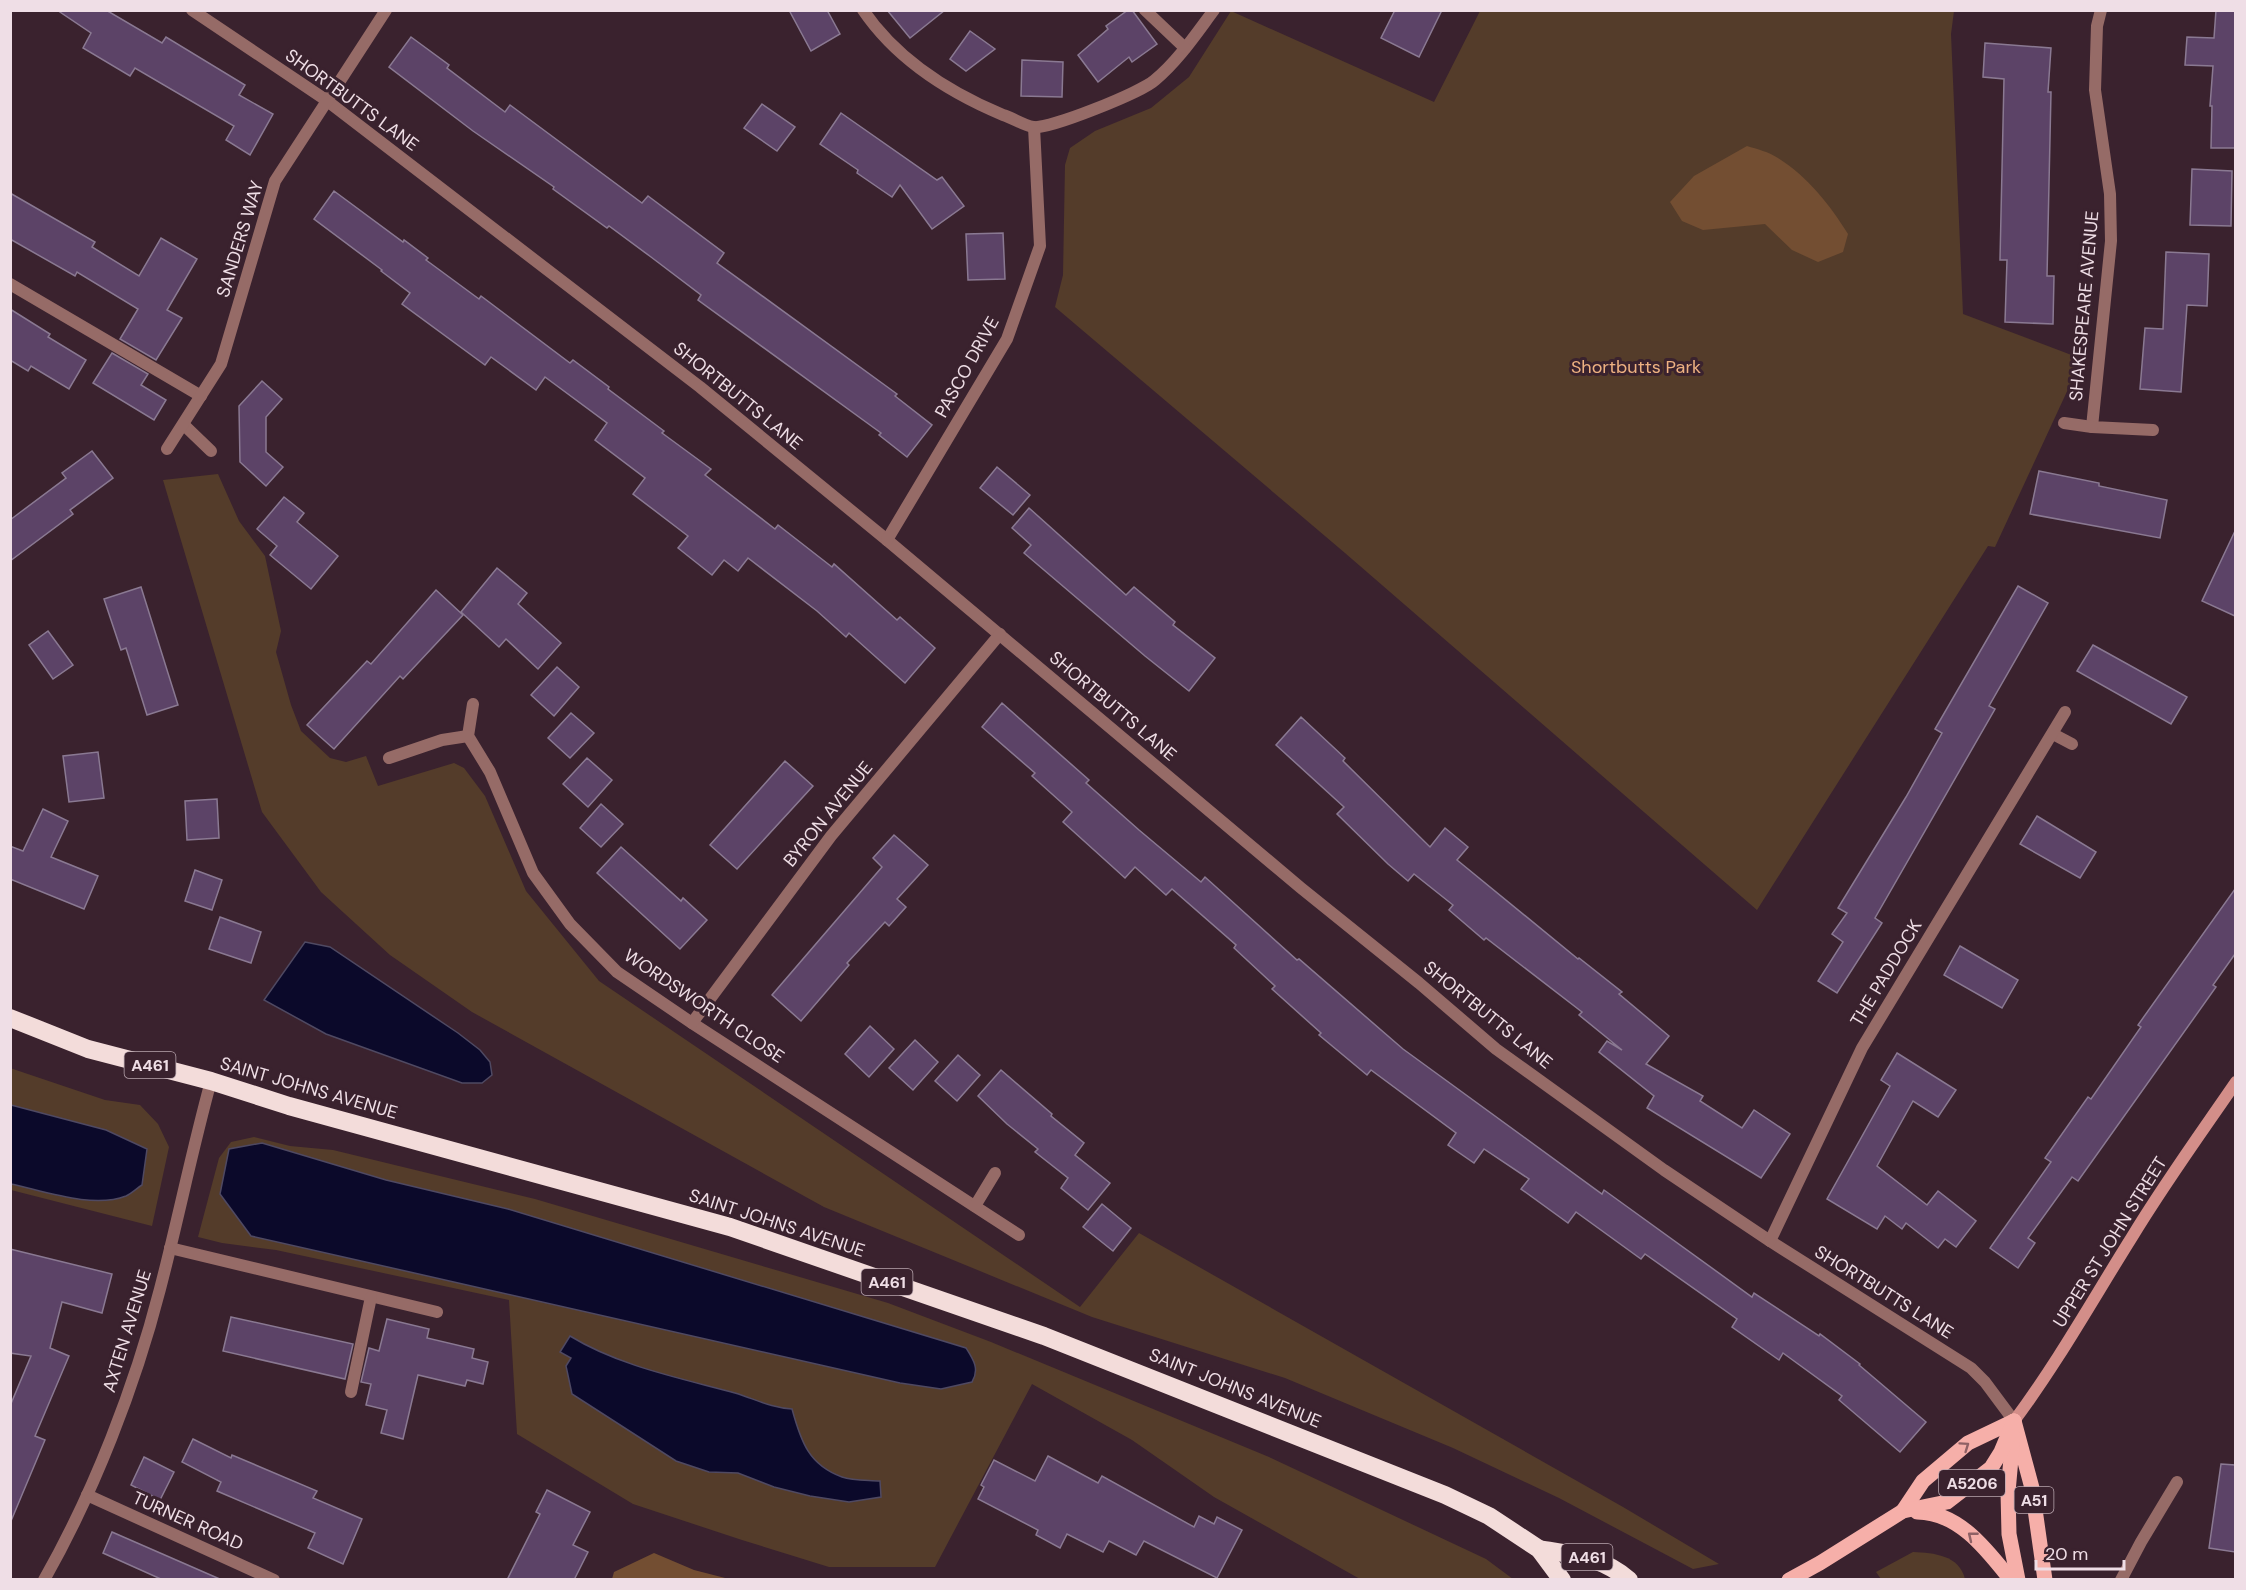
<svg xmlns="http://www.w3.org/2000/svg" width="2246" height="1590" font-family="'DM Sans',sans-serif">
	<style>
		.green { fill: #543c2a }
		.forest { fill: #734e32 }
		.water { fill: #0b092a; stroke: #4f4962; stroke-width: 1.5 }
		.building { fill: #5c4367; stroke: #8a7992; stroke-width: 1.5 }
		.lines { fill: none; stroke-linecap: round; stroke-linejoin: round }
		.street { stroke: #966b67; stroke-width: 12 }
		.secondary { stroke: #d38e89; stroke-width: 12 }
		.primary { stroke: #f6afa9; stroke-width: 15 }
		.highway { stroke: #f3dcda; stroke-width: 18 }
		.oneway { stroke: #8f6165 }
		.labels { text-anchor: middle; stroke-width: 6; stroke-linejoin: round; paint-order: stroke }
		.shield { fill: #3a222e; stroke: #b9a6af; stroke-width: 1.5 }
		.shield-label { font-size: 16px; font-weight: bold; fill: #efdee6 }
		.street-label { font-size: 18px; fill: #efdee6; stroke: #3a222e }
		.park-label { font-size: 18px; fill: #efb282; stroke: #3a222e }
	</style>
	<rect width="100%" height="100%" fill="#3a222e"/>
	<g class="green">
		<polygon points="1231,11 1434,102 1480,11 1954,11 1951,34 1963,314 2082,359 1995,547 1988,546 1757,910 1345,553 1055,307 1063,275 1065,165 1070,148 1095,131 1151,108 1189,77"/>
		<polygon points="218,474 239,521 265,556 281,631 276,652 291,705 301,731 330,758 346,762 366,756 378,786 454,763 464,768 485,796 526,891 599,981 1080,1307 1139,1233 1623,1507 1719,1564 1693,1569 1559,1498 1453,1448 1285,1378 1092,1317 824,1207 472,1012 390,955 321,892 262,812 163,480"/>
		<polygon points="10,1068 105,1100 140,1105 158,1124 169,1147 152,1226 11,1190"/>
		<polygon points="254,1137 290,1146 333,1150 535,1199 888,1303 991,1342 1269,1457 1486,1559 1513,1579 1360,1579 1214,1497 1132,1440 1032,1384 935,1567 829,1567 742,1540 633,1504 517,1434 509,1300 276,1250 222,1243 198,1237 219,1158 231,1142"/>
		<path d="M1913,1552C1934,1553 1959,1555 1965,1579H1881L1876,1572Z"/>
	</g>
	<g class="forest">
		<path d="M1747,146C1757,149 1769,152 1778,158C1808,177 1830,205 1848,234L1843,252L1818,262L1792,250L1765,224L1703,230L1682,221L1670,202L1694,176Z"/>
		<polygon points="654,1553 694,1570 729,1579 612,1579 614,1572"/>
	</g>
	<g class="water">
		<polygon points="305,942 330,947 458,1033 480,1050 490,1062 492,1075 482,1083 462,1083 326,1034 264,1000"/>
		<path d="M11,1105L106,1130L147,1149L142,1185C137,1188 132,1193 126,1196C93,1209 44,1191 11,1184Z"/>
		<path d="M262,1143L386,1180L508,1209L966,1348C973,1359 980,1369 972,1382L941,1389L900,1383L251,1236L220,1194L229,1149Z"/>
		<path d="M570,1336C619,1366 680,1378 735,1393C755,1399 771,1408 792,1409C801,1442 809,1465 842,1477C853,1481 868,1480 880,1481L881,1497L849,1502L810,1496L774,1487L738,1473L709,1472L676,1461L572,1394L566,1366L571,1358L560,1352Z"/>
	</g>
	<g class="building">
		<polygon points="57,10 106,10 162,43 166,37 245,85 239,95 273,114 250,155 226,140 234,126 135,68 130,76 83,48 91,33"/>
		<polygon points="789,10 827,10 840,34 811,51"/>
		<polygon points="887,10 945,10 910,38"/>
		<polygon points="1128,10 1132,10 1157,44 1132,62 1129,57 1098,82 1078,55 1108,29 1106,26"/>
		<polygon points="1395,10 1442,10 1419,57 1381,38"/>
		<polygon points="2216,10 2235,10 2235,148 2211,148 2212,106 2210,106 2213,66 2185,65 2187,37 2214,38"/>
		<polygon points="970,31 995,49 966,71 950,59"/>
		<polygon points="411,37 449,65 447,68 505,112 510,105 642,203 648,196 724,253 717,263 897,394 895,396 932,425 907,457 879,435 881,433 698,300 701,295 651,257 609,226 607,228 553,189 554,187 473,131 389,67"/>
		<polygon points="1985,43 2051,48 2048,92 2051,92 2047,276 2054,276 2053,324 2005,322 2007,260 2000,260 2004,79 1983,77"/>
		<polygon points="1022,60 1063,62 1062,97 1021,96"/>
		<polygon points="762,104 795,127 777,151 744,128"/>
		<polygon points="841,113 937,180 942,177 964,206 932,229 900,185 892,197 857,173 858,170 820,144"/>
		<polygon points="2192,169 2232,171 2231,226 2190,225"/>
		<polygon points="334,191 403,242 404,240 428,258 426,260 479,299 481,296 570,363 573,360 609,387 608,389 664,431 662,433 711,469 705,475 775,529 778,525 832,567 834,564 897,620 900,617 935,648 905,683 849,633 846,637 817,611 748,558 738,571 724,560 712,575 678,548 688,536 633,494 645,478 595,440 607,423 545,377 536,390 491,357 485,365 402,304 410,293 381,271 382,270 314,219"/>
		<polygon points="10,193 95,242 92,247 139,276 161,238 197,259 167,310 182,318 156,360 120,339 138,309 77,272 75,276 10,239"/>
		<polygon points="1003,233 1005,279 968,280 966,234"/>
		<polygon points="2166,252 2209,254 2207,306 2187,305 2181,392 2140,389 2145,328 2163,329"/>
		<polygon points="10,309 50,334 48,337 86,360 69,389 31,366 28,371 10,360"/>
		<polygon points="112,353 148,374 141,385 166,400 154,420 93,383"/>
		<polygon points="262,381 282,399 266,417 266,452 283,467 266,486 240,462 239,406"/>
		<polygon points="92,451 113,478 70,510 73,514 10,561 10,520 66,478 62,473"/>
		<polygon points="997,467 1030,495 1013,515 980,488"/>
		<polygon points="2039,471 2099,483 2099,486 2167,500 2160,538 2030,514"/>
		<polygon points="284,497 304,513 297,522 338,556 311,589 270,555 277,546 257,529"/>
		<polygon points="1029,508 1126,595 1134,587 1175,622 1173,625 1215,658 1189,691 1145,656 1024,553 1031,545 1012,528"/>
		<polygon points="2235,531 2235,616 2202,601"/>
		<polygon points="497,568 527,593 518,604 561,643 538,669 506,639 499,647 461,612"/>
		<polygon points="2018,586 2048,603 1989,706 1995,709 1875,918 1882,923 1837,993 1818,981 1843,942 1832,934 1847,913 1838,908 1906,797 1942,733 1935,729"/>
		<polygon points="141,587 178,705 147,715 126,648 121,650 104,599"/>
		<polygon points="436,590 463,615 403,679 400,676 334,749 307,725 367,661 371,664"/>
		<polygon points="48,631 73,665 53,679 29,645"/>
		<polygon points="2093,645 2187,697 2171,724 2077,671"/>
		<polygon points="557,667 579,687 554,716 531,695"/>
		<polygon points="1002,703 1089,780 1086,783 1139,830 1201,882 1205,877 1297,960 1299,959 1403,1049 1602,1194 1604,1190 1752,1297 1754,1293 1819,1336 1820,1334 1860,1364 1859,1365 1926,1422 1900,1452 1839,1400 1842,1396 1783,1353 1779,1360 1732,1327 1737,1319 1645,1254 1641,1259 1576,1212 1568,1223 1521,1189 1529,1179 1484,1149 1474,1163 1448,1145 1456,1133 1371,1070 1367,1075 1319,1035 1321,1033 1272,989 1275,986 1234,948 1236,945 1172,889 1166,895 1135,867 1125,878 1063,822 1072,812 1032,776 1035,773 982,727"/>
		<polygon points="571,713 594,733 570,758 548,738"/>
		<polygon points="1301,717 1345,758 1343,761 1430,847 1445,828 1468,847 1457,860 1578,959 1579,958 1622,992 1619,994 1669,1036 1646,1064 1703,1096 1700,1101 1742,1128 1754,1110 1790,1134 1761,1178 1647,1108 1654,1096 1599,1052 1607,1041 1622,1050 1579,1015 1582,1012 1486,938 1484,940 1449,910 1453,905 1414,874 1408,881 1388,864 1337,814 1344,807 1276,745"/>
		<polygon points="98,752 104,798 69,802 63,756"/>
		<polygon points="587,758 612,780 588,807 563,784"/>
		<polygon points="785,761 813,786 737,869 710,845"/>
		<polygon points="217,799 219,838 187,840 185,801"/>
		<polygon points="601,804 623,824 601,847 580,828"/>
		<polygon points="43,809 68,821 51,857 98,876 84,909 10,879 10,846 23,851"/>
		<polygon points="2037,816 2096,852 2080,878 2020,844"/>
		<polygon points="894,835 928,865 897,899 906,907 889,926 885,922 847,963 849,965 801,1021 772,995 882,867 873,858"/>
		<polygon points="621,847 681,901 683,898 707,920 680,949 597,873"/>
		<polygon points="195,870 222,880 212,910 185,901"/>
		<polygon points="2235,889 2235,954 2213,985 2216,987 2078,1181 2072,1177 2028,1238 2035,1243 2018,1268 1990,1248 2051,1162 2045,1158 2088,1097 2091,1099 2141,1027 2138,1025"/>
		<polygon points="220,917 261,932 251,963 209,949"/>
		<polygon points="1960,946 2018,980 2002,1008 1944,975"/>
		<polygon points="870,1026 894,1049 869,1077 845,1054"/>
		<polygon points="915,1040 938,1062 913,1090 889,1068"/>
		<polygon points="1897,1053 1956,1090 1938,1117 1913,1101 1877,1166 1927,1205 1938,1191 1976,1221 1956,1247 1945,1239 1938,1248 1906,1223 1902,1229 1885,1216 1877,1229 1827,1199 1890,1086 1881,1080"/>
		<polygon points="958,1055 980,1075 957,1101 935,1081"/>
		<polygon points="1001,1070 1052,1114 1051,1116 1084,1143 1075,1155 1110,1183 1088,1210 1061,1188 1068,1178 1035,1152 1038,1149 1007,1124 978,1096"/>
		<polygon points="1102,1204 1131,1228 1113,1251 1083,1227"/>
		<polygon points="10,1249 112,1274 102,1313 62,1302 50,1348 69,1356 35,1436 45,1440 11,1521 10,1406 31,1356 10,1353"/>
		<polygon points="231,1317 353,1344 345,1379 223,1351"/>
		<polygon points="387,1319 429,1329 427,1338 474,1349 472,1358 488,1362 483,1384 467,1380 465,1386 418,1375 403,1439 381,1433 387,1410 366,1405 371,1384 361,1382 369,1348 379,1351"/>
		<polygon points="193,1439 231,1458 232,1455 317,1491 313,1498 362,1519 343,1564 308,1548 315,1533 217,1491 221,1482 182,1462"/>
		<polygon points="1048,1456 1098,1483 1102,1476 1194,1527 1199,1516 1214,1524 1217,1517 1242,1530 1217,1578 1144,1541 1136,1555 1109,1541 1103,1552 1067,1534 1060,1548 1036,1535 1038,1530 978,1499 984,1487 981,1485 994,1460 1035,1481"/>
		<polygon points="144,1457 174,1472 160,1500 131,1485"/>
		<polygon points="2221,1464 2235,1465 2235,1552 2209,1548"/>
		<polygon points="547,1490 590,1512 573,1545 588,1552 574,1580 507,1580 540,1514 536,1512"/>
		<polygon points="112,1532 222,1580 163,1580 103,1553"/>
	</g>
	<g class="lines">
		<g class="street">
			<polyline points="192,10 326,100 700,387 887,540 1301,888 1419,983 1496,1049 1664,1170 1770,1241 1971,1368 1985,1382 2014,1421"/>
			<path d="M863,10C897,60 948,92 1003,115C1013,118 1023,125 1033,127C1048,130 1142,92 1155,80C1178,61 1196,34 1214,10"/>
			<polyline points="1145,10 1185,48"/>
			<polyline points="2101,10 2097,26 2095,90 2110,194 2111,241 2092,427 2153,430"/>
			<polyline points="10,284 201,396"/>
			<polyline points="2064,423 2092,427"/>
			<polyline points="184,425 211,451"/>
			<polyline points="167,449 221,364 275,181 386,10"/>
			<polyline points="887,540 1007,339 1040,246 1034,127"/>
			<polyline points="473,704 468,736 490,772 533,873 570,924 617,972 692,1023 1019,1235"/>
			<polyline points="2053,734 2072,744"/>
			<polyline points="389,758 442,740 468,736"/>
			<polyline points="692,1023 831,836 1000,634"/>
			<polyline points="975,1206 995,1173"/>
			<polyline points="1770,1241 1862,1048 2065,712"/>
			<polyline points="170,1248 437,1312"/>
			<polyline points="351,1392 371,1297"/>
			<polyline points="87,1495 274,1580"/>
			<path d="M44,1580C94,1492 135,1386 160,1289C178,1220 192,1150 211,1081"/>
			<polyline points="2121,1580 2141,1542 2177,1482"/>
		</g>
		<path class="secondary" d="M2014,1421C2058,1362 2093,1299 2132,1237C2164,1184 2201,1133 2236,1082"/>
		<g class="primary">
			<polyline points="2014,1421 2032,1488 2045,1580"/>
			<polyline points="2013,1436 2008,1492 2009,1534 2018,1580"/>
			<polyline points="1903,1511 1923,1481 1968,1443 2014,1421"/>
			<path d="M1917,1512C1959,1512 1987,1550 2011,1580"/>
			<polyline points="1789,1580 1820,1563 1903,1511 1947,1502 1991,1468 2001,1452 2014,1421"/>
		</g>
		<g class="highway">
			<polyline points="10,1018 88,1049 211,1081 289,1106 730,1227 1044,1336 1445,1495 1489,1516 1539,1549 1562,1580"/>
			<path d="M1539,1549C1574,1555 1601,1556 1629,1580"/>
		</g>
	</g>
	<defs><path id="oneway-chevron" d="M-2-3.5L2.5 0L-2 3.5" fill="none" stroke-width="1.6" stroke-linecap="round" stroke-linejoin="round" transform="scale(1.5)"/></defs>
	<g class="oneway">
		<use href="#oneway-chevron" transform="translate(1965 1446) rotate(-35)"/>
		<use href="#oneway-chevron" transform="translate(1972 1536) rotate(-141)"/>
	</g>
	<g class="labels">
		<g class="shield">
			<rect x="124.5" y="1052" width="51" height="26" rx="4.5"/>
			<rect x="861.5" y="1269" width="51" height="26" rx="4.5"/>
			<rect x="1939" y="1470" width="66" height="26" rx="4.5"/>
			<rect x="2014.5" y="1487" width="39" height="26" rx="4.5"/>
			<rect x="1561.5" y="1544" width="51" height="26" rx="4.5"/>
		</g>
		<g class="shield-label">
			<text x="150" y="1071">A461</text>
			<text x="887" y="1288">A461</text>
			<text x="1972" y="1489">A5206</text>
			<text x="2034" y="1506">A51</text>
			<text x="1587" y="1563">A461</text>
		</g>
		<g class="street-label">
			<text transform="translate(352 100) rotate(36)" y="6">SHORTBUTTS LANE</text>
			<text transform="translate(240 239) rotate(-73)" y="6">SANDERS WAY</text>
			<text transform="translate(2084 306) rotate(-85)" y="6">SHAKESPEARE AVENUE</text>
			<text transform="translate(967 367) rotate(-61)" y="6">PASCO DRIVE</text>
			<text transform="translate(738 396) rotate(39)" y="6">SHORTBUTTS LANE</text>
			<text transform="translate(1113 706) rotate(40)" y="6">SHORTBUTTS LANE</text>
			<text transform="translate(828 814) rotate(-51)" y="6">BYRON AVENUE</text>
			<text transform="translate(1886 973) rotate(-59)" y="6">THE PADDOCK</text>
			<text transform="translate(704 1006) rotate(34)" y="6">WORDSWORTH CLOSE</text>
			<text transform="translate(1488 1015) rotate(39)" y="6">SHORTBUTTS LANE</text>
			<text transform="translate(309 1088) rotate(16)" y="6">SAINT JOHNS AVENUE</text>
			<text transform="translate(777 1223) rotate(18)" y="6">SAINT JOHNS AVENUE</text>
			<text transform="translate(2110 1242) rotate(-58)" y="6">UPPER ST JOHN STREET</text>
			<text transform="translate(1884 1292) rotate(32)" y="6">SHORTBUTTS LANE</text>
			<text transform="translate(127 1331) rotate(-73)" y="6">AXTEN AVENUE</text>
			<text transform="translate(1235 1388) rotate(22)" y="6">SAINT JOHNS AVENUE</text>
			<text transform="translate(188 1521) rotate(24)" y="6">TURNER ROAD</text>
		</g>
		<g class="park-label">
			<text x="1636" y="373">Shortbutts Park</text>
		</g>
	</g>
	<rect width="2246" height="1590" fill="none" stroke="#efdee6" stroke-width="24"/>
	<path d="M2036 1560v9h88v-9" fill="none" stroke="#efdee6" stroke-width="3"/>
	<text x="2045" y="1560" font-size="18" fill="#efdee6" stroke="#3a222e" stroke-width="4.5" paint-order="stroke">20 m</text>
</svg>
